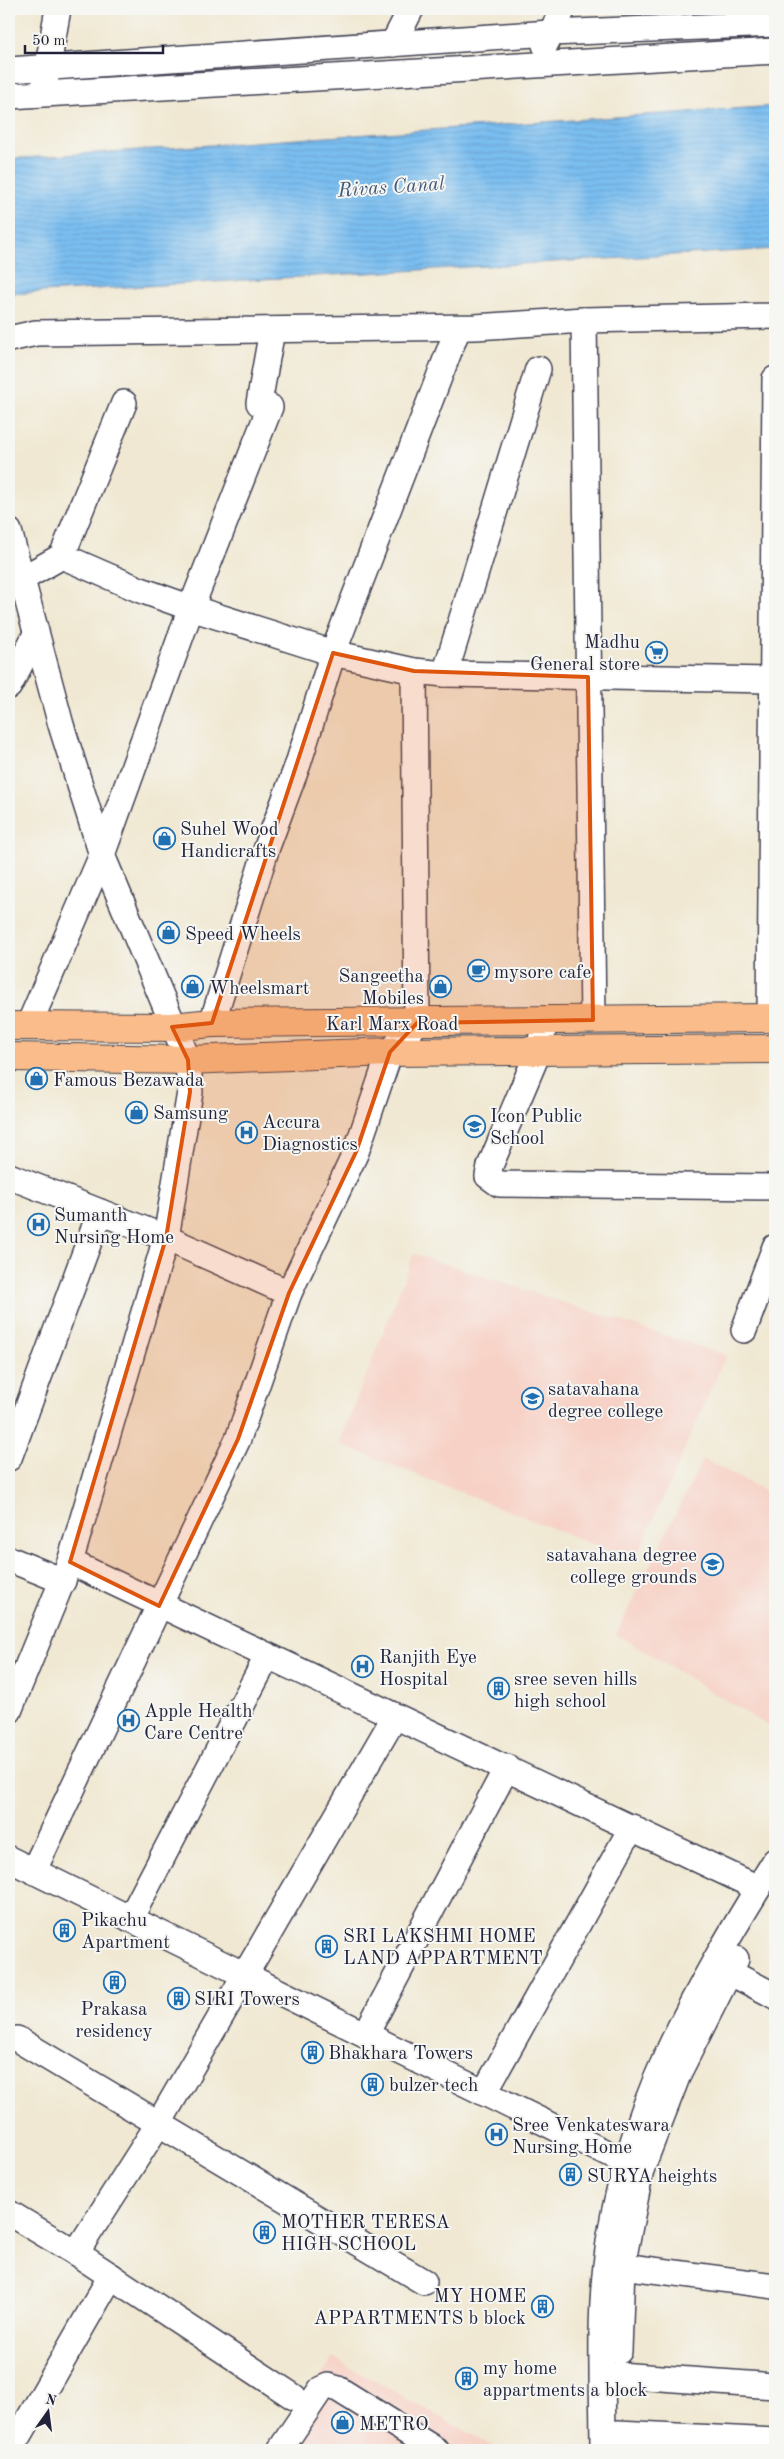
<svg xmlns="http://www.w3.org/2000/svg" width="784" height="2459" font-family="'Old Standard TT',serif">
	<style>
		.built { fill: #f7d1c6 }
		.water { fill: url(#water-rules); stroke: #4e7096 }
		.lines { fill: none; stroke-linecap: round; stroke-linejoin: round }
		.minor-casing { stroke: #414052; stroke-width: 28 }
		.major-casing { stroke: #414052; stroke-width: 30 }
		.minor { stroke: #fff; stroke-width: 25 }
		.major { stroke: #f9bc8a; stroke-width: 28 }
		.marked { fill: #de560e; fill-opacity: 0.2; stroke: #de560e; stroke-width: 4; stroke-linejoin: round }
		.labels { text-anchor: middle; stroke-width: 4; stroke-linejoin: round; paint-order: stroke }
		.poi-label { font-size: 19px; fill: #22223b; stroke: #f6f6f2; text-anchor: start }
		.street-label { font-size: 19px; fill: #22223b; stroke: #f6f6f2 }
		.water-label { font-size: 20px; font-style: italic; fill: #41597a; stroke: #f6f6f2 }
	</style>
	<defs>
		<pattern id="water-rules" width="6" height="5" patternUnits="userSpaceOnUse" patternTransform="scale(1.25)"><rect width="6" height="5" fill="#7abef0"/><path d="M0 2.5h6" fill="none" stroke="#69a3cf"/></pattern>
	</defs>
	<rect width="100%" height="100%" fill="#f6f6f2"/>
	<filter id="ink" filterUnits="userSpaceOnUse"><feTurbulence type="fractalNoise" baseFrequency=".02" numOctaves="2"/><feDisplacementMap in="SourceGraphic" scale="10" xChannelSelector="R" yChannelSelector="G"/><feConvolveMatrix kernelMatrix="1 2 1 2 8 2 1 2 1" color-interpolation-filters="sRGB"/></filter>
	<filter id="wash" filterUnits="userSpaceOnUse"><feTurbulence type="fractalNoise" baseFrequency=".0096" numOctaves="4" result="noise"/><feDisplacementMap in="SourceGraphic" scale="20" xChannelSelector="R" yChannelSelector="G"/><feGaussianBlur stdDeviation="1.12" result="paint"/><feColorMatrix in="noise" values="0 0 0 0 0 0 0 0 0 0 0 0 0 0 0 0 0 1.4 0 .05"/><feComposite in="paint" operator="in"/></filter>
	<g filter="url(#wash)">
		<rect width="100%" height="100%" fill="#f0e8d2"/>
		<g class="built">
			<polygon points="414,1254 726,1355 635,1561 339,1444"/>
			<polygon points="703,1459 775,1496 775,1730 616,1634"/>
			<polygon points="333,2358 500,2450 275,2450"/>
		</g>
		<polygon class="water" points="775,106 775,249 9,294 9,159"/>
	</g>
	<g filter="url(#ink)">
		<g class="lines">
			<defs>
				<g id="minor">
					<polyline points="393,44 411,9"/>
					<polyline points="545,45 563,9"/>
					<polyline points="9,70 550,33 775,24"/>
					<polyline points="45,82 58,9"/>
					<polyline points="9,96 775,51"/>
					<polyline points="584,320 593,1020"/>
					<polyline points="458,328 333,653 414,671 445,674 775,680"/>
					<polyline points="9,339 36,333 475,327 584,320 775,316"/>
					<polyline points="259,403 272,330"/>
					<polyline points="9,531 61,725 102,855 188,1060 190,1092 166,1238 70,1562 9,1711"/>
					<polyline points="62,556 124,403"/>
					<polyline points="20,580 62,556 138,589 191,608 333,653 298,764 267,847 212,1023"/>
					<polyline points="445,674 538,369"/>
					<polyline points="9,686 36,634"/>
					<polyline points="770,1018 775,379"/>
					<polyline points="545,1021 539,1050 490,1166 488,1176 499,1184 775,1187"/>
					<polyline points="28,1027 102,855 191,608 270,407"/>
					<polyline points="9,1176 166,1238 289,1293"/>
					<polyline points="744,1330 775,1247"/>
					<polyline points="9,1458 100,1212"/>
					<polyline points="9,1559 63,1581"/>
					<polyline points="70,1562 758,1888"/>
					<polyline points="9,1859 641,2170"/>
					<polyline points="34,1870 238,1439 289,1293 356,1152 390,1052 417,1023 414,671"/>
					<polyline points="130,1919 267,1657"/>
					<polyline points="729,1972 775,1996"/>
					<polyline points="366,2034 507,1767"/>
					<polyline points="17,2039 424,2282"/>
					<polyline points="484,2093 632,1827"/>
					<polyline points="9,2213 76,2253"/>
					<polyline points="622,2266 775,2286"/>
					<polyline points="619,2351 622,2266 641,2170 679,2072 736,1959"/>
					<polyline points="618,2375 775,2386"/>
					<polyline points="294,2397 76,2253 159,2123 395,1716"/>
					<polyline points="618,2433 775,2441"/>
					<polyline points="11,2450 111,2276"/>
					<polyline points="280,2450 321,2389 328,2386 338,2389 436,2450"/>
					<path d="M603,2450C603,2389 599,2326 606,2265C622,2116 697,1986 775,1861"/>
				</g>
				<g id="major">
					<polyline points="9,1026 172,1027 212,1023 775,1018"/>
					<polyline points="9,1057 188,1060 390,1052 775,1049"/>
				</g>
			</defs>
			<use href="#minor" class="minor-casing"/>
			<use href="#major" class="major-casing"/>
			<use href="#minor" class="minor"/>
			<use href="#major" class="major"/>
		</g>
	</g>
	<path class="marked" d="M333,653L414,671L588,677L593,1020L417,1023L390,1052L356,1152L289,1293L238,1439L159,1606L70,1562L166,1238L190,1092L188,1060L172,1027L212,1023Z"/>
	<defs>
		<symbol id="supermarket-ring" viewBox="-11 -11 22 22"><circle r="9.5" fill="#f6f6f2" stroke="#1f6fb2" stroke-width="1.5"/><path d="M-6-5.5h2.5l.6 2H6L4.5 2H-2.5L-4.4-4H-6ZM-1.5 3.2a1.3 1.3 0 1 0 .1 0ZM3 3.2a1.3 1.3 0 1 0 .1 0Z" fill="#1f6fb2"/></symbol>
		<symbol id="shop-ring" viewBox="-11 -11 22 22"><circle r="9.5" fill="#f6f6f2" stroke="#1f6fb2" stroke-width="1.5"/><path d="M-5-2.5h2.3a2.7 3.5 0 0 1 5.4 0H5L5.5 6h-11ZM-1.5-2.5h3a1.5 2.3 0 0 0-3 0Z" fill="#1f6fb2"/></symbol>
		<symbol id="cafe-ring" viewBox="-11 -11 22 22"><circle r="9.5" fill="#f6f6f2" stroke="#1f6fb2" stroke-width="1.5"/><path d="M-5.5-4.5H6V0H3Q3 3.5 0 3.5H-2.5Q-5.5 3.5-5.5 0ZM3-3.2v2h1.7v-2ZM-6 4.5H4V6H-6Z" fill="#1f6fb2"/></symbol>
		<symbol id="school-ring" viewBox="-11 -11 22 22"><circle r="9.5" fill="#f6f6f2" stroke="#1f6fb2" stroke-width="1.5"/><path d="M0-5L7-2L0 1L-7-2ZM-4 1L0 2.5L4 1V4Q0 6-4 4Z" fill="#1f6fb2"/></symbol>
		<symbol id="hospital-ring" viewBox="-11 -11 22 22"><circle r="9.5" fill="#f6f6f2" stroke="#1f6fb2" stroke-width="1.5"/><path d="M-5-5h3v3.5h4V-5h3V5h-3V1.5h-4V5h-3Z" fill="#1f6fb2"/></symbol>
		<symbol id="university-ring" viewBox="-11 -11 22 22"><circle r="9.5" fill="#f6f6f2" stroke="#1f6fb2" stroke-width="1.5"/><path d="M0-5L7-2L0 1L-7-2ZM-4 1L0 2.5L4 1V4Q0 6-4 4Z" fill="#1f6fb2"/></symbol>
		<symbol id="building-ring" viewBox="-11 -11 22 22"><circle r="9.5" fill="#f6f6f2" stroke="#1f6fb2" stroke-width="1.5"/><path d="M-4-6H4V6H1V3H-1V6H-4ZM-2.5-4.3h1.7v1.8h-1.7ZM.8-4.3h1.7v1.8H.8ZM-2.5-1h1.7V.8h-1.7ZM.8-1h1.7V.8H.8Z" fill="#1f6fb2"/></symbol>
	</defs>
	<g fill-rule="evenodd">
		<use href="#supermarket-ring" x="644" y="640" width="25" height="25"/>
		<use href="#shop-ring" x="152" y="826" width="25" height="25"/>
		<use href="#shop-ring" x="156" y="920" width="25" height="25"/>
		<use href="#cafe-ring" x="466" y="958" width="25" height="25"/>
		<use href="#shop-ring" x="428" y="974" width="25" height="25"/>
		<use href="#shop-ring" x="180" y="974" width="25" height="25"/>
		<use href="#shop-ring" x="24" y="1066" width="25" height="25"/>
		<use href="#shop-ring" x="124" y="1100" width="25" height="25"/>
		<use href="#school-ring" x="462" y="1114" width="25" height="25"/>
		<use href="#hospital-ring" x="234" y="1120" width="25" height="25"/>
		<use href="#hospital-ring" x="26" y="1212" width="25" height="25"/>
		<use href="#university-ring" x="520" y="1386" width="25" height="25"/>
		<use href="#university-ring" x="700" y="1552" width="25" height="25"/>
		<use href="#hospital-ring" x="350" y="1654" width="25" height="25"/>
		<use href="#building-ring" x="486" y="1676" width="25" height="25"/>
		<use href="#hospital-ring" x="116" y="1708" width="25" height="25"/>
		<use href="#building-ring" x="52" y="1918" width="25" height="25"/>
		<use href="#building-ring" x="314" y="1934" width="25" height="25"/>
		<use href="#building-ring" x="102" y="1970" width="25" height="25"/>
		<use href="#building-ring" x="166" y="1986" width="25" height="25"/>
		<use href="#building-ring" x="300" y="2040" width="25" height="25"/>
		<use href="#building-ring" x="360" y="2072" width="25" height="25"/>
		<use href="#hospital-ring" x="484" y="2122" width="25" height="25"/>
		<use href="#building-ring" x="558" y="2162" width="25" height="25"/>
		<use href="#building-ring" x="252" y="2220" width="25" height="25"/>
		<use href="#building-ring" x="530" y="2294" width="25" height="25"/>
		<use href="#building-ring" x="454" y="2366" width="25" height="25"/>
		<use href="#shop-ring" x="330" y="2410" width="25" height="25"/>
	</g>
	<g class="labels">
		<g class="poi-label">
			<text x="640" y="648" text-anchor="end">Madhu<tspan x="640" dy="22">General store</tspan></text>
			<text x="180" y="835">Suhel Wood<tspan x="180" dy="22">Handicrafts</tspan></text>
			<text x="185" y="940">Speed Wheels</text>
			<text x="494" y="978">mysore cafe</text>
			<text x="424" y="982" text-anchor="end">Sangeetha<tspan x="424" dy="22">Mobiles</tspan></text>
			<text x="209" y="994">Wheelsmart</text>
			<text x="53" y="1086">Famous Bezawada</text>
			<text x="153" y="1119">Samsung</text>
			<text x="490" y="1122">Icon Public<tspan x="490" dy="22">School</tspan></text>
			<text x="262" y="1128">Accura<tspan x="262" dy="22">Diagnostics</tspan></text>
			<text x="54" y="1221">Sumanth<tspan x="54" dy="22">Nursing Home</tspan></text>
			<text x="548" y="1395">satavahana<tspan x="548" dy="22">degree college</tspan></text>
			<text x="697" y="1561" text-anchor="end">satavahana degree<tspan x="697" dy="22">college grounds</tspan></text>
			<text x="379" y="1663">Ranjith Eye<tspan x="379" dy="22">Hospital</tspan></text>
			<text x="514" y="1685">sree seven hills<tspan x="514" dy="22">high school</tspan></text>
			<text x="144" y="1717">Apple Health<tspan x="144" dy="22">Care Centre</tspan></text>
			<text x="81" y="1926">Pikachu<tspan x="81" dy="22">Apartment</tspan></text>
			<text x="343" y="1942">SRI LAKSHMI HOME<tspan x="343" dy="22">LAND APPARTMENT</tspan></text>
			<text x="194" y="2005">SIRI Towers</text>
			<text x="114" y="2015" text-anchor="middle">Prakasa<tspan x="114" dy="22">residency</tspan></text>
			<text x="328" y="2059">Bhakhara Towers</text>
			<text x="389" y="2091">bulzer tech</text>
			<text x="512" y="2131">Sree Venkateswara<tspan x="512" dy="22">Nursing Home</tspan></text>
			<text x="587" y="2182">SURYA heights</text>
			<text x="281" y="2228">MOTHER TERESA<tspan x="281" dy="22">HIGH SCHOOL</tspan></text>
			<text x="526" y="2302" text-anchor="end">MY HOME<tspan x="526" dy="22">APPARTMENTS b block</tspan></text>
			<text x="483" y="2374">my home<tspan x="483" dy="22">appartments a block</tspan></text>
			<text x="359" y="2430">METRO</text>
		</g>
		<g class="street-label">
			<text x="392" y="1030">Karl Marx Road</text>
		</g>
		<g class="water-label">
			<text transform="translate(391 186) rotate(-4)" y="7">Rivas Canal</text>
		</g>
	</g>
	<rect width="784" height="2459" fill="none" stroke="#f6f6f2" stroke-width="30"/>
	<g transform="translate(48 2412) rotate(14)" stroke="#f6f6f2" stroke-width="4" paint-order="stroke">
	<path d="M0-4L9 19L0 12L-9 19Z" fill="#22223b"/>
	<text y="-8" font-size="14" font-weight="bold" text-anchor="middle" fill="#22223b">N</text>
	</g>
	<path d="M25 45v8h138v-8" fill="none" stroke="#22223b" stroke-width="2.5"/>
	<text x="32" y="45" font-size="15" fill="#22223b" stroke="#f6f6f2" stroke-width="4" paint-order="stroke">50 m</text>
</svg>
